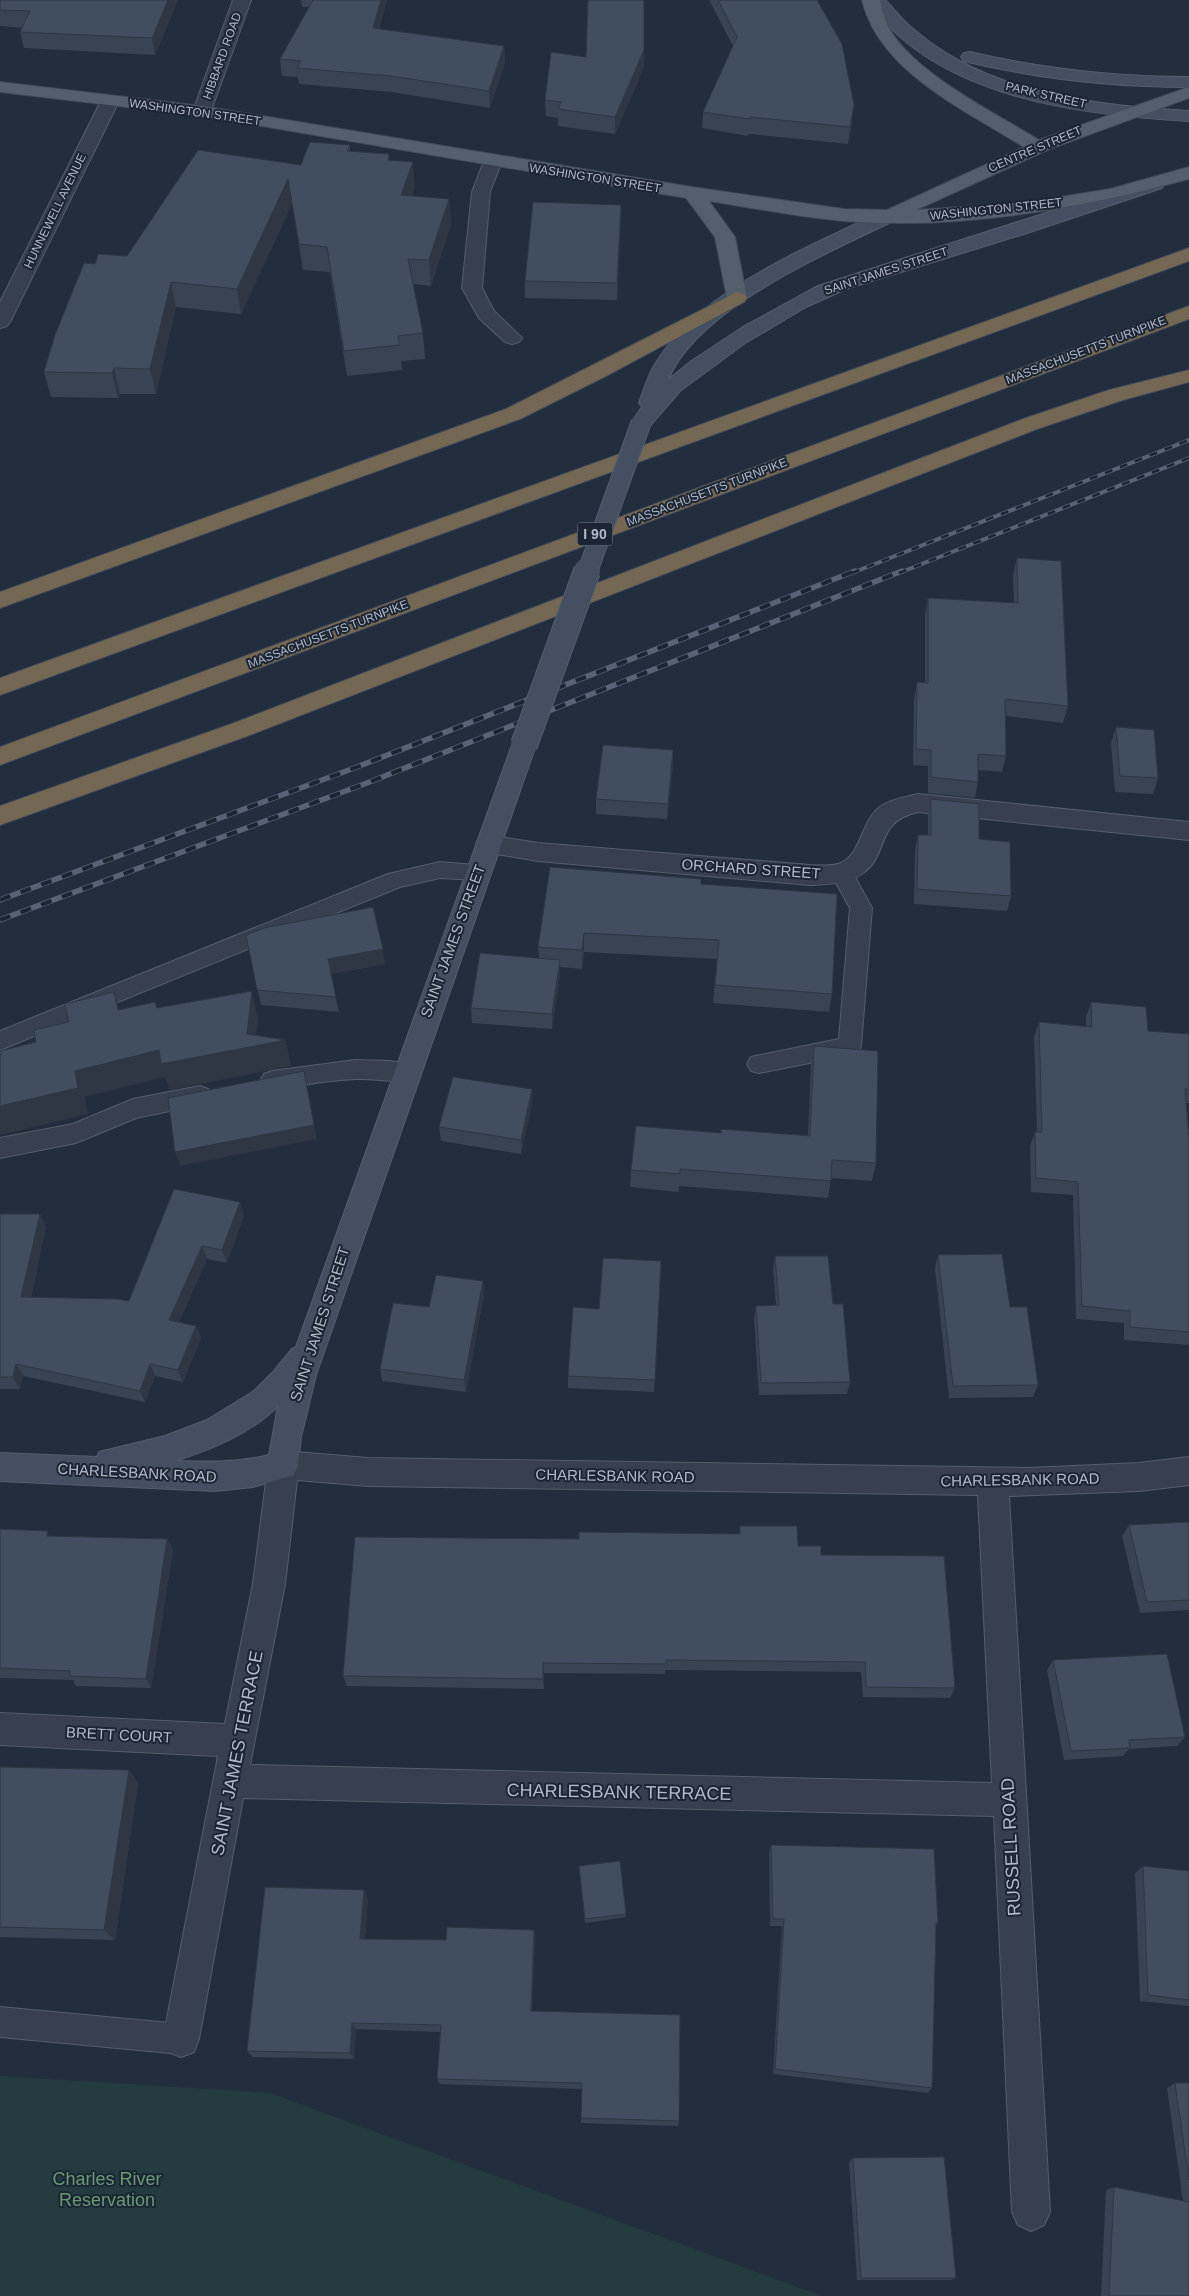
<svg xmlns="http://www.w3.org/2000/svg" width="1189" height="2296" font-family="Helvetica,sans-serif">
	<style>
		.green { fill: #243c3f }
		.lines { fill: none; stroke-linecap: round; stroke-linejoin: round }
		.lane-casing { stroke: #545e6c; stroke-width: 2 }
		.street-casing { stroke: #545e6c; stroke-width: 2 }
		.secondary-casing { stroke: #545e6c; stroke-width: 2 }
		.primary-casing { stroke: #3f4957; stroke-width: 2 }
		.highway-casing { stroke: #414b59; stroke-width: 2 }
		.lane { fill: #36404e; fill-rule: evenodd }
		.street { fill: #36404e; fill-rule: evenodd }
		.secondary { fill: #444f61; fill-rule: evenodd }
		.primary { fill: #545f6e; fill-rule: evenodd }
		.highway { fill: #746753; fill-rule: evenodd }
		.rail-far1-casing { stroke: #586475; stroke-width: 4 }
		.rail-casing { stroke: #586475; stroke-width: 5.5 }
		.rail-far1 { stroke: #1b2533; stroke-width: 2.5; stroke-dasharray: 8; stroke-linecap: butt }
		.rail { stroke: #1b2533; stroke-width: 4; stroke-dasharray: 11; stroke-linecap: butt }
		.secondary-bridge-far1-casing { stroke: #545e6c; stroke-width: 21; stroke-linecap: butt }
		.secondary-bridge-casing { stroke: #545e6c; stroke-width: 28; stroke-linecap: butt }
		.secondary-bridge-far1 { stroke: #444f61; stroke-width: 19 }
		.secondary-bridge { stroke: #444f61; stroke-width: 26 }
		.wall { fill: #384353 }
		.shaded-wall { fill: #2e3743 }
		.building { fill: #414e60; stroke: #2e3743 }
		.labels { text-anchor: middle; stroke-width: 4; stroke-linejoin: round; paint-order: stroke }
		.far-street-label { font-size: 12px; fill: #b2bbc9; stroke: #1b2533 }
		.shield { fill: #1b2533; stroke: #858e9c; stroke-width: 1 }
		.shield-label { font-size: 14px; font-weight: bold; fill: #b2bbc9 }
		.street-label { font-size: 15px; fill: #b2bbc9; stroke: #1b2533 }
		.near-street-label { font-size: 18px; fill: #b2bbc9; stroke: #1b2533 }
		.near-park-label { font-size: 18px; fill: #689b73; stroke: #1b2533 }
	</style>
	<rect width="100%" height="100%" fill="#222e3e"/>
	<polygon class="green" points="0,2076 270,2093 822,2296 0,2296"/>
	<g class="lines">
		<defs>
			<g id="lane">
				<polygon points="440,862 486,866 489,872 486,878 478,880 440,878 400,887 0,1050 0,1031 388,874"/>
				<polygon points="841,864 849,866 872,908 861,1046 858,1053 850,1055 759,1073 751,1071 747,1064 751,1057 839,1039 850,908 830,872 833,866"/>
				<path d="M356,1060L390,1061L415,1065L419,1072L415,1079C398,1084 375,1078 357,1079C328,1080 300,1085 272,1091L264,1088L260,1081L264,1074L272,1071Z"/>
				<polygon points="200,1086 208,1089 212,1096 208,1103 136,1118 76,1143 0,1158 0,1138 73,1124 133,1099"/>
				<polygon points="0,2007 181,2024 192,2028 196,2039 192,2050 181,2054 0,2037"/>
			</g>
			<g id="street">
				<polygon points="233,0 251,0 211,111 208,115 196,115 193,111"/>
				<polygon points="110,96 116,97 119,101 10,322 7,326 0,328 0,302 101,101 104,97"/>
				<polygon points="493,155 500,157 502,161 490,192 482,288 494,311 522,338 519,342 512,344 505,342 479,318 462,288 472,192 484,161 486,157"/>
				<path d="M918,794L1189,822V840L918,812C874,822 890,854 863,873C848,884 828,884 810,885L538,861L479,851L476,844L479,837L488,835L538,843L810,865C820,865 832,867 841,863C862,853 861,820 881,806C892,799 906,797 918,794Z"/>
				<path d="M283,1451L368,1458L1029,1468L1139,1463L1189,1457V1485L1139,1491L1009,1496L1050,2212L1044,2225L1031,2231L1018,2225L1012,2212L994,1816L243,1798L199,2039L194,2052L181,2057L168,2052L163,2039L218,1756L0,1745V1713L225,1724L253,1584L268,1465L272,1455ZM297,1480L368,1486L978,1495L992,1783L250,1765L285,1584Z"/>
			</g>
			<g id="secondary">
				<path d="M867,0H885C894,9 902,20 912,28C987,94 1093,105 1189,111V121C1080,115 935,98 867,0Z"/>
				<path d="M970,52C1042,69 1115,77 1189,77V87C1112,87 1038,79 964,61L961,57L964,53Z"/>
				<path d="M1155,178L1162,180L1164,184L1162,188L1027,233L846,289L806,307L745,343L680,391L648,428L641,430L634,428L631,423L642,407L639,403C644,389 648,374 657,361C703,289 805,249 879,213H893L896,217L893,221C826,254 697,308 668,380L690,362L743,327L818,286Z"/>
				<path d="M524,736L532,739L536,745L316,1375L301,1437L298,1465L294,1475L253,1487L215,1491L0,1481V1453L97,1457L99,1452L165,1436L207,1420L254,1391L274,1371L292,1349L296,1347L512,745L516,739ZM278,1406L269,1455C238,1463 207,1462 175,1461C211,1449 250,1434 278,1406Z"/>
			</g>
			<path id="primary" d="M862,0H880C882,12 886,25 894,36C924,78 995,113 1039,140L1189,87V98L1050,149L916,210L1022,203L1110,189L1189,167V179C1077,209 960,230 844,221C799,217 753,208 709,201L735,237L747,298L744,302H730L727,298L715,237L686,198L202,116L0,92V82L202,106L692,187L844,209L887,210L1024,147C967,111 879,72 862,0Z"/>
			<g id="highway">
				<polygon points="1189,248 1189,261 0,695 0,678"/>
				<polygon points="737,292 744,294 747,298 744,302 606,376 520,419 0,608 0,592 506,409"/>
				<polygon points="1189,306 1189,319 0,765 0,747"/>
				<polygon points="1189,370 1189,382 1123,400 1037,429 250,735 0,825 0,806 234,723 1023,419 1109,390"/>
			</g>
		</defs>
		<use href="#lane" class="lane-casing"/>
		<use href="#street" class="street-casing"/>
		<use href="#secondary" class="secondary-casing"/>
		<use href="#primary" class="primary-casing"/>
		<use href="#highway" class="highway-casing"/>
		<use href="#lane" class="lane"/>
		<use href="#street" class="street"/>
		<use href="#secondary" class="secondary"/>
		<use href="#primary" class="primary"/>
		<use href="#highway" class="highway"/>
		<defs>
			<g id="rail-far1">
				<polyline points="852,573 1189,440"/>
				<polyline points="899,573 1189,458"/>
			</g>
			<g id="rail">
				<polyline points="0,900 357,767 855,571"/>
				<polyline points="0,920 367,783 902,571"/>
			</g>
		</defs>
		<use href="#rail-far1" class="rail-far1-casing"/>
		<use href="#rail" class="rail-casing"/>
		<use href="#rail-far1" class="rail-far1"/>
		<use href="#rail" class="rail"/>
		<defs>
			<polyline id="secondary-bridge-far1" points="587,573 641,423"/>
			<polyline id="secondary-bridge" points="524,745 587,571"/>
		</defs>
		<use href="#secondary-bridge-far1" class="secondary-bridge-far1-casing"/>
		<use href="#secondary-bridge" class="secondary-bridge-casing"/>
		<use href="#secondary-bridge-far1" class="secondary-bridge-far1"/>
		<use href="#secondary-bridge" class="secondary-bridge"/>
	</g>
	<g class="wall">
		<polygon points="0,0 178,0 155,55 24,48 20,32 22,28 0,26"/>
		<polygon points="301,0 387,0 379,29 504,46 505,62 490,108 392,92 299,84 298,77 282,76 280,59 309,7 302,7"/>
		<polygon points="709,0 817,0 852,122 848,144 749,134 748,136 702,128 703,112 733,46"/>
		<polygon points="644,67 615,134 558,126 558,118 546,116 545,100"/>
		<polygon points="350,145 350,151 389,154 389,160 415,187 412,196 449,199 451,224 431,286 413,284 423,333 425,359 401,361 402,370 347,376 330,272 303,270 292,204 241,314 176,307 156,394 120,394 118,398 51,397 44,372 95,264 127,256 301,165"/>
		<polygon points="621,222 617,300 525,298 525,281"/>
		<polygon points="1017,558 1068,706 1063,723 1005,716 1006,756 1002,772 978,770 978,782 975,798 928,793 928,766 913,765 914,699 917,682 925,683 925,614 928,598 1014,603 1013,574"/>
		<polygon points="1116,727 1158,778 1153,794 1115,792 1111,743"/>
		<polygon points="673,750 673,766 667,819 596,814 596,799"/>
		<polygon points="931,799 979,839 1011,896 1007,911 914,904 915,850 918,835 928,835 928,815"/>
		<polygon points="701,884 832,994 829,1012 713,1003 717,959 584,952 582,969 560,967 560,975 552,1029 472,1023 471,1008 539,958 538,947"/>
		<polygon points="246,935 385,964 331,974 339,1012 261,1005"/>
		<polygon points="1091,1002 1148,1031 1189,1034 1189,1103 1186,1103 1189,1140 1189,1345 1124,1340 1124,1323 1076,1319 1073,1195 1031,1192 1030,1146 1035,1132 1037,1132 1034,1037 1039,1022 1086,1026 1086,1017"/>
		<polygon points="814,1046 876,1163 872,1181 831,1178 828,1198 679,1186 679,1192 630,1187 631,1170 721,1133 808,1135 811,1065"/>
		<polygon points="532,1089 532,1104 521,1154 441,1141 439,1127"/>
		<polygon points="0,1214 40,1214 46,1227 31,1297 129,1301 244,1215 227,1263 207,1259 179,1322 196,1326 201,1338 183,1382 155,1376 145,1402 23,1376 20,1389 0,1389"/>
		<polygon points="938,1255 1010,1307 1038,1385 1033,1397 949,1398 935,1268"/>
		<polygon points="775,1256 833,1304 850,1382 847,1394 759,1395 754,1318 756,1306 776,1305 773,1269"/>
		<polygon points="661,1261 654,1392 568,1388 568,1376"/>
		<polygon points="483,1281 484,1294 466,1392 382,1381 380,1369 429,1307"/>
		<polygon points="1189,1522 1189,1610 1140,1613 1122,1536 1129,1525"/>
		<polygon points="740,1526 798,1546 821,1555 955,1688 950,1698 863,1697 861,1672 665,1670 665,1674 544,1673 544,1689 347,1686 343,1676 579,1539 739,1534"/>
		<polygon points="0,1529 51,1536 167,1539 173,1550 151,1688 76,1686 73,1680 0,1678"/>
		<polygon points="1053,1660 1185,1737 1177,1746 1129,1749 1123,1756 1064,1760 1047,1670"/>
		<polygon points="0,1767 129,1770 138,1783 115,1940 0,1937"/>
		<polygon points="771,1845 938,1923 936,1927 932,2088 928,2093 773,2074 782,1926 770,1926 769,1853"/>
		<polygon points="1143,1866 1189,1871 1189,2006 1140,2001 1135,1873"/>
		<polygon points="579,1870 626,1914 626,1917 585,1923"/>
		<polygon points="364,1890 368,1899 365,1939 446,1940 534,1930 535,1938 532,2011 679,2121 678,2126 581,2123 582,2089 440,2084 437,2079 440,2032 356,2029 354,2059 253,2057 247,2051"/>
		<polygon points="1175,2083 1189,2083 1189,2296 1101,2296 1106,2190 1114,2187 1183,2201 1167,2088"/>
		<polygon points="853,2158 956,2278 951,2280 857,2280 849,2162"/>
	</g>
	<g class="shaded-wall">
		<polygon points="168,0 178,0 155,55 152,38"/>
		<polygon points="381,0 387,0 374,44 373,28"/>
		<polygon points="504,46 505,62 490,108 489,91"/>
		<polygon points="644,50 644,67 615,134 615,117"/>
		<polygon points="854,105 852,122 848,144 850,127"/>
		<polygon points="413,162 415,187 403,220 401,195"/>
		<polygon points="288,179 292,204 241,314 237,289"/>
		<polygon points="449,199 451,224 431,286 429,260"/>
		<polygon points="621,205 621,222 617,300 617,283"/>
		<polygon points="171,282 176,307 156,394 150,369"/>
		<polygon points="114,368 120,394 118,398 112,373"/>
		<polygon points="673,750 673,766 667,819 668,804"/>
		<polygon points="584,933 584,952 582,969 582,950"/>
		<polygon points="383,949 385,964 331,974 328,959"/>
		<polygon points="560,960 560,975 552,1029 552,1014"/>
		<polygon points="252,991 258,1018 255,1046 286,1040 291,1066 170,1090 165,1077 85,1097 88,1114 0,1135 0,1106 75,1071 159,1050 247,1034"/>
		<polygon points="114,992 123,1019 118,1010"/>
		<polygon points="304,1071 317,1139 180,1166 175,1152"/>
		<polygon points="532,1089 532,1104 521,1154 521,1140"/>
		<polygon points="240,1202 244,1215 227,1263 222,1250"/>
		<polygon points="40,1214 46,1227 28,1310 21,1297"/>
		<polygon points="202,1246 207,1259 174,1333 169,1320"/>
		<polygon points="483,1281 484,1294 466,1392 464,1380"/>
		<polygon points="196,1326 201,1338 183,1382 178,1370"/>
		<polygon points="16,1364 23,1376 20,1389 13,1377"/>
		<polygon points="150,1364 155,1376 145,1402 140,1391"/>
		<polygon points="167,1539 173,1550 151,1688 146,1679"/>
		<polygon points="543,1663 544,1673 544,1689 543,1679"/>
		<polygon points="129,1770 138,1783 115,1940 104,1930"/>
		<polygon points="364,1890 368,1899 364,1947 360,1939"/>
		<polygon points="534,1930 535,1938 532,2018 531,2011"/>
		<polygon points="352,2023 356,2029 354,2059 350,2053"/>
	</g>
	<g class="building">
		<polygon points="0,0 168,0 152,38 20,32 30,11 0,10"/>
		<polygon points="313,0 381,0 373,28 504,46 489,91 391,76 297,68 301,61 280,59"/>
		<polygon points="588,0 644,0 644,50 615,117 558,109 561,102 545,100 551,52 586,57"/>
		<polygon points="718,0 817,0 842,44 854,105 850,127 750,117 750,119 703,112 737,37"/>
		<polygon points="310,142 350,145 347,151 389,154 388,160 413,162 401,195 449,199 429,260 408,259 423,333 398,336 399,345 344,351 327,247 299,244 288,179 237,289 171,282 150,369 114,368 112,373 44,372 55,335 84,263 95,264 98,254 127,256 198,150 301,165"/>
		<polygon points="533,202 621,205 617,283 525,281"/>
		<polygon points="1017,558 1061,561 1068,706 1005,699 1006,756 978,754 978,782 931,777 931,750 916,749 917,682 928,683 928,598 1018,603"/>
		<polygon points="1116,727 1154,730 1158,778 1120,776"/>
		<polygon points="603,745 673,750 668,804 596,799"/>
		<polygon points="931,799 979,804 979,839 1010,842 1011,896 917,889 918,835 931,835"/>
		<polygon points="550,867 701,879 701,884 837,894 832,994 715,985 719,940 584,933 582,950 538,947"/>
		<polygon points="373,907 383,949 328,959 336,997 257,990 246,935 264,928"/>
		<polygon points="480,953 560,960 552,1014 471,1008"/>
		<polygon points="252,991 247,1034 286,1040 161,1064 159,1050 75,1071 78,1088 0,1106 0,1051 36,1042 34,1030 69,1022 65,1004 114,992 118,1010 155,1002 157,1008"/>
		<polygon points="1091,1002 1146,1007 1148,1031 1189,1034 1189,1089 1185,1089 1189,1140 1189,1332 1130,1327 1130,1311 1082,1306 1078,1182 1036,1178 1035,1132 1042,1132 1039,1022 1092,1027"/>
		<polygon points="814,1046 878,1051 876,1163 832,1160 831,1181 680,1169 680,1174 631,1170 636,1126 721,1133 721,1129 810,1136"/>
		<polygon points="304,1071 314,1125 175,1152 168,1098"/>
		<polygon points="453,1077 532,1089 521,1140 439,1127"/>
		<polygon points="174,1189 240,1202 222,1250 202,1246 169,1320 196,1326 178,1370 150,1364 140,1391 16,1364 13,1377 0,1377 0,1214 40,1214 21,1297 116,1299 129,1301"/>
		<polygon points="1002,1254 1010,1307 1027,1307 1038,1385 953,1386 938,1255"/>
		<polygon points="775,1256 828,1256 833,1304 843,1304 850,1382 761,1383 756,1306 779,1305"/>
		<polygon points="603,1258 661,1261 655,1380 568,1376 573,1307 599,1309"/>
		<polygon points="436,1275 483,1281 464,1380 380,1369 393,1303 429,1307"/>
		<polygon points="1189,1522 1189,1600 1147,1602 1129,1525"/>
		<polygon points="740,1526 797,1526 798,1546 821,1546 821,1555 944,1556 955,1688 866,1687 865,1662 666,1660 666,1664 543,1663 543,1679 343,1676 355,1537 579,1539 579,1532 740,1534"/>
		<polygon points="0,1529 48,1531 47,1536 167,1539 146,1679 70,1676 70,1671 0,1668"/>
		<polygon points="1167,1654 1185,1737 1129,1740 1130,1748 1071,1751 1053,1660"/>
		<polygon points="0,1767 129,1770 104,1930 0,1927"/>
		<polygon points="771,1845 934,1849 938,1923 936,1923 932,2088 775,2069 784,1919 773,1919"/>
		<polygon points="620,1861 626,1914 585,1919 579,1866"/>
		<polygon points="1143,1866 1189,1871 1189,2000 1148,1995"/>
		<polygon points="265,1887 364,1890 360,1939 446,1940 447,1927 534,1930 531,2011 680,2015 679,2121 581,2118 582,2083 437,2079 441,2025 352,2023 350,2053 247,2051"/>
		<polygon points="1175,2083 1189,2083 1189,2180"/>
		<polygon points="944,2157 956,2278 861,2278 853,2158"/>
		<polygon points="1114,2187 1189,2202 1189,2296 1109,2296"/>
	</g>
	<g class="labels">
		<g class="far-street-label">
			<text transform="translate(222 56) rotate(-70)" y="4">HIBBARD ROAD</text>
			<text transform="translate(1046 95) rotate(13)" y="4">PARK STREET</text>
			<text transform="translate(195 112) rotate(8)" y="4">WASHINGTON STREET</text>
			<text transform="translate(1035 149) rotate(-23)" y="4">CENTRE STREET</text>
			<text transform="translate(595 178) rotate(9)" y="4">WASHINGTON STREET</text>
			<text transform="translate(996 209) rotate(-6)" y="4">WASHINGTON STREET</text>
			<text transform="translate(55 211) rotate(-64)" y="4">HUNNEWELL AVENUE</text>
			<text transform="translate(886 271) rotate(-18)" y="4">SAINT JAMES STREET</text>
			<text transform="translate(1086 350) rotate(-21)" y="4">MASSACHUSETTS TURNPIKE</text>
			<text transform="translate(707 492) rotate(-21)" y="4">MASSACHUSETTS TURNPIKE</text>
			<text transform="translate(328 634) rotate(-21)" y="4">MASSACHUSETTS TURNPIKE</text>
		</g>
		<rect class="shield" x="577.5" y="522.5" width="35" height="23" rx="4"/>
		<g class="shield-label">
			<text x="595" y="539">I 90</text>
		</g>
		<g class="street-label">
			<text transform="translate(751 869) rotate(4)" y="5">ORCHARD STREET</text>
			<text transform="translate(453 941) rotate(-70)" y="5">SAINT JAMES STREET</text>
			<text transform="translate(320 1324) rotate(-72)" y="5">SAINT JAMES STREET</text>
			<text transform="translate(137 1473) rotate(3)" y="5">CHARLESBANK ROAD</text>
			<text transform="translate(615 1476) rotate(1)" y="5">CHARLESBANK ROAD</text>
			<text transform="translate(1020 1480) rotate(-1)" y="5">CHARLESBANK ROAD</text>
			<text transform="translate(119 1735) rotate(3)" y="5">BRETT COURT</text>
		</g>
		<g class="near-street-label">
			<text transform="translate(237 1753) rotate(-79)" y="6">SAINT JAMES TERRACE</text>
			<text transform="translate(619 1792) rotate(1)" y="6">CHARLESBANK TERRACE</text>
			<text transform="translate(1011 1847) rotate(-93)" y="6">RUSSELL ROAD</text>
		</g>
		<g class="near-park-label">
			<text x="107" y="2185">Charles River<tspan x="107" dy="21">Reservation</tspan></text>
		</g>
	</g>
</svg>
